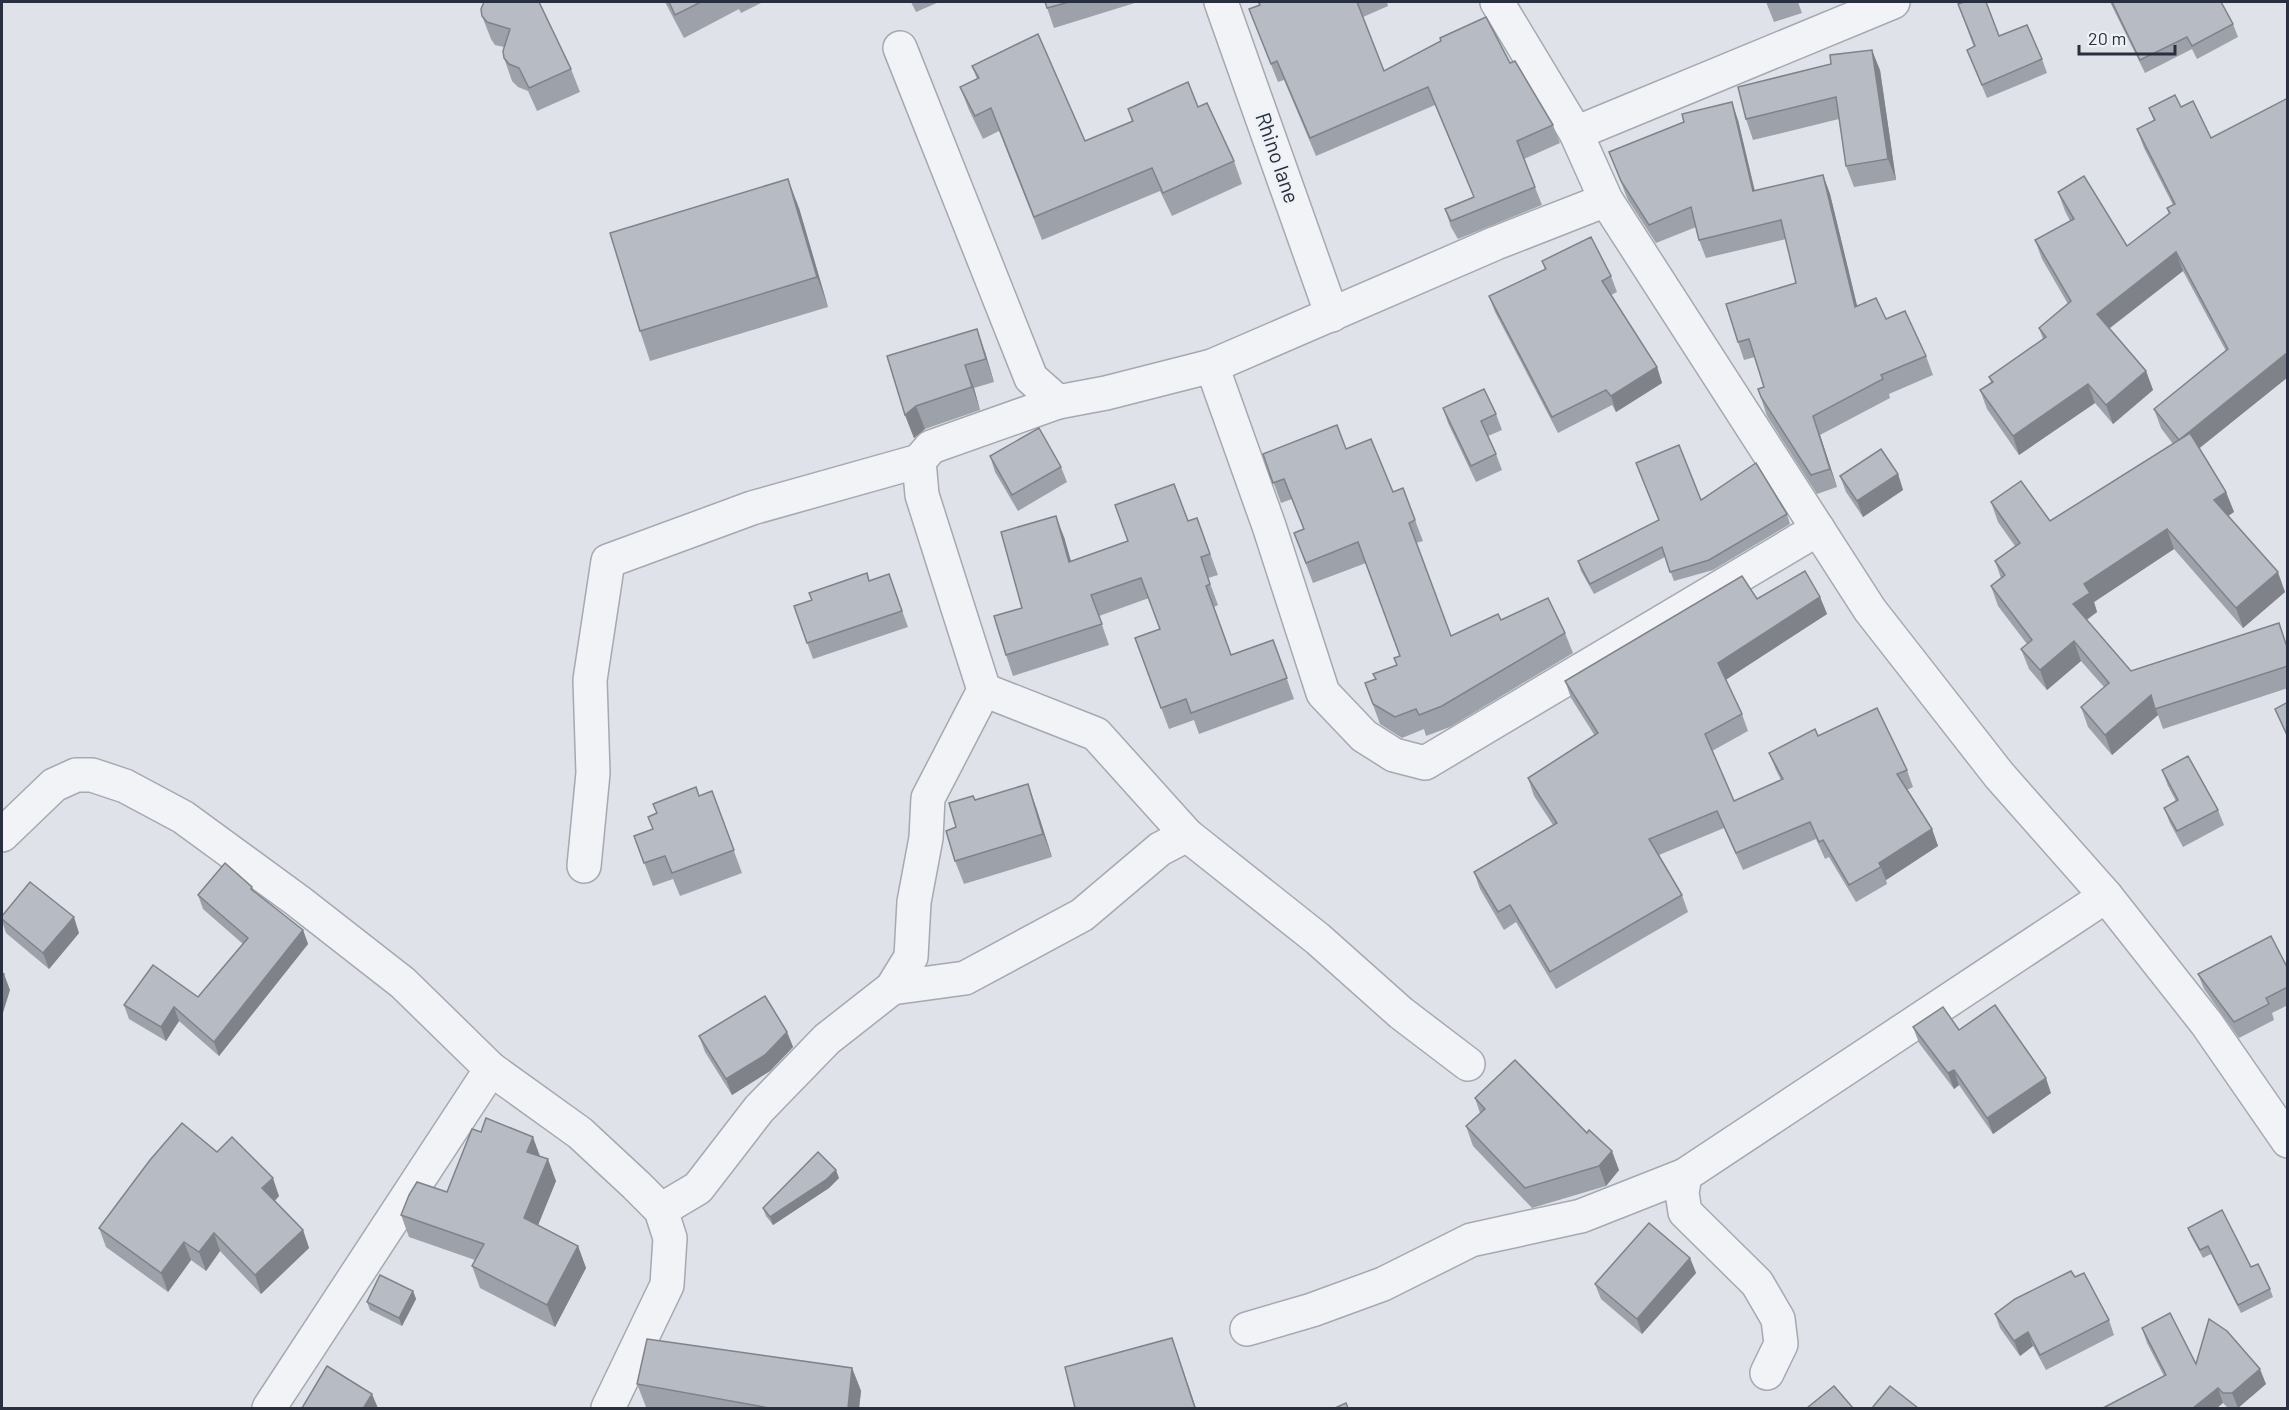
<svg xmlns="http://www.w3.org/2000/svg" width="2289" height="1410" font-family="Barlow,sans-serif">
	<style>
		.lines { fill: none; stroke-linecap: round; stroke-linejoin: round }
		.minor-casing { stroke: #a4a9b2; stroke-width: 36 }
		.minor { stroke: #f1f3f6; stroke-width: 33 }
		.wall { fill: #9da1a9 }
		.shaded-wall { fill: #7f8389 }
		.building { fill: #b6bbc4; stroke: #7f8389; stroke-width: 1.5 }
		.labels { text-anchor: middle; stroke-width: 4.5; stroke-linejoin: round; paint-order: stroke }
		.street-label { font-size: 21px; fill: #282f3e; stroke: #eef1f5 }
	</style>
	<rect width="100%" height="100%" fill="#dfe2e8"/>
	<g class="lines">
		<defs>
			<g id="minor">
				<polyline points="1221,2 1332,315"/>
				<polyline points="1497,2 1576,133 1606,200 1870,610 1999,775 2106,896 2207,1024 2288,1141"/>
				<polyline points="900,48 1031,378 1058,402 1106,393 1212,366 1496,243 1606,200"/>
				<polyline points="1576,133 1893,2"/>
				<polyline points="1212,366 1269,526 1323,693 1364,736 1394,755 1425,763 1818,529"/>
				<polyline points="984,690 1096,734 1187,835 1318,939 1401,1013 1468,1064"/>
				<polyline points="2,835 54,785 76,775 92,775 125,786 183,817 298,901 403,983 491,1069 580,1133 636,1185 661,1210 670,1238 667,1285 608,1408"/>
				<polyline points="584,866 593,773 590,680 608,561 752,508 919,461"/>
				<polyline points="892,988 965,978 1082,915 1160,849 1187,835"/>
				<polyline points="661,1210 698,1188 759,1109 827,1039 892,988 911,957 914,902 926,838 928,798 984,690 922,495 919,461 931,447 1058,402"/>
				<polyline points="1247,1329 1312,1310 1383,1284 1471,1240 1581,1216 1685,1175"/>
				<polyline points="1767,1373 1781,1344 1778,1319 1757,1283 1685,1212 1682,1193 1685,1175 2106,896"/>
				<polyline points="269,1408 491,1069"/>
			</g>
		</defs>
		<use href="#minor" class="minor-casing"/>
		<use href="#minor" class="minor"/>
	</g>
	<g class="wall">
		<polygon points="665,2 763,2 741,13 739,9 684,38"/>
		<polygon points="911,2 939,2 916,12"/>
		<polygon points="1045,2 1138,2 1054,28"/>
		<polygon points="1257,2 1387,2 1388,6 1363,17 1384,71 1510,63 1553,125 1560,143 1524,159 1542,205 1458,239 1451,227 1445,209 1474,197 1435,105 1316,156 1284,80 1278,82 1256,27 1249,9 1259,5"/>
		<polygon points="1766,2 1798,2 1802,13 1774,22"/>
		<polygon points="2110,2 2221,2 2233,24 2238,37 2197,59 2192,49 2145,73"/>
		<polygon points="1958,4 1999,36 2042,59 2047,73 1987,98 1967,50 1974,47"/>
		<polygon points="481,9 571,69 580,92 537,111 528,91 518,87 512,81 504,58 504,47 495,45 491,39 482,16"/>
		<polygon points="972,66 1085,141 1132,122 1128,109 1198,107 1234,161 1242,184 1172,216 1160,191 1042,240 999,131 983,139 969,110 960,87 977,79"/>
		<polygon points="1880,70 1896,180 1854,187 1846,166 1839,119 1753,140 1746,119"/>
		<polygon points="2288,98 2288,377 2199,448 2226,492 2234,512 2228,516 2285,592 2243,628 2174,549 2094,602 2097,612 2087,620 2131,671 2288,647 2288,688 2163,729 2158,715 2112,755 2088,727 2081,707 2104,687 2081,661 2047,690 2029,669 2021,649 2027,644 1998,606 1991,586 2001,578 1995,561 2015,546 1998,522 1991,502 2050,521 2173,444 2161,428 2154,409 2226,351 2183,271 2109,329 2146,371 2153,390 2113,424 2095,403 2019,455 1987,409 1980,390 1991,382 1989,377 2043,339 2039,328 2068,304 2042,259 2035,240 2070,221 2065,211 2058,192 2127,246 2169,214 2167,208 2173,205 2144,148 2137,129 2154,121 2149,108 2181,107 2211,138"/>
		<polygon points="1738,120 1755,191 1823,175 1830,194 1857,306 1886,319 1926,356 1933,375 1889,394 1890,398 1820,435 1837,487 1817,494 1767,416 1758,389 1764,387 1755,357 1744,360 1738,342 1796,283 1786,239 1706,258 1699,240 1696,227 1656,243 1628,200 1609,152"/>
		<polygon points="799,208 828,307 650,361 640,331"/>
		<polygon points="1542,261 1611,276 1617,292 1611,295 1657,367 1662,383 1616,412 1612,405 1558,433 1495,312 1489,296 1545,270"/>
		<polygon points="985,352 994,382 974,388 980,410 925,429 914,438 905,415 887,356"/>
		<polygon points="1443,408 1496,414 1502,430 1488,436 1496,454 1502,470 1476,482 1448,423"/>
		<polygon points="1346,449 1393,492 1415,520 1423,541 1416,543 1451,636 1501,620 1565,633 1573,653 1450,727 1426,736 1424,729 1402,738 1380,724 1365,683 1375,679 1397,665 1400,656 1366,563 1313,583 1294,533 1304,530 1292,499 1281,503 1263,454"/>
		<polygon points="990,456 1061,467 1067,482 1018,511 995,472"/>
		<polygon points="1898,474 1903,490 1863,517 1846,492 1840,476"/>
		<polygon points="1701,500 1787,514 1790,524 1713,570 1674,581 1665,557 1594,594 1581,571 1578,561"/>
		<polygon points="1197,518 1218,575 1208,578 1218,605 1214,607 1231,655 1273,640 1294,699 1199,734 1194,720 1169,729 1135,638 1160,629 1149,598 1099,616 1109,645 1013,676 1006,655 1022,608 1064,537 1071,561"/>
		<polygon points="889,574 908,627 813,659 794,606"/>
		<polygon points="1820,597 1827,614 1725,680 1742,714 1748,731 1712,751 1734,801 1781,780 1776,770 1769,753 1818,736 1907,770 1913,787 1907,790 1932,829 1938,846 1886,880 1887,884 1856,902 1829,857 1825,859 1816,839 1743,870 1724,828 1659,855 1682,895 1688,912 1556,989 1516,922 1504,930 1480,889 1474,872 1553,825 1534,796 1528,778 1595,736 1571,698 1565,681 1757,599"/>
		<polygon points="2288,702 2288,739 2275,709"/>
		<polygon points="2162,770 2218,810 2224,825 2183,847 2170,823 2164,808 2176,801 2168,786"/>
		<polygon points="712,791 742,873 680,896 673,879 653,886 634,836 653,829 648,817 657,813 653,804 699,796"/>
		<polygon points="975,800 1036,807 1052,857 964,884 955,861 956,827"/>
		<polygon points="252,887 254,892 303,930 308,944 219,1056 179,1021 166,1041 129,1019 124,1005 198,997 243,944 203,909 198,895"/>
		<polygon points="2,916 79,933 49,969 6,933 2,921"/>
		<polygon points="2288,969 2288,1005 2272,1013 2274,1020 2239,1038 2204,989 2198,974"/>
		<polygon points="1913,1027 1959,1030 2051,1093 1993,1134 1959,1085 1954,1089 1919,1043"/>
		<polygon points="787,1032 793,1047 770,1071 732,1095 705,1052 699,1036"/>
		<polygon points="1475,1098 1619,1170 1606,1186 1532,1208 1473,1146 1466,1126 1480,1113"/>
		<polygon points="217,1152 279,1196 275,1201 303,1230 309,1248 261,1294 220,1251 206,1271 191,1260 168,1292 106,1247 99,1228"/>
		<polygon points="541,1157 556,1181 538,1225 578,1246 586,1268 555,1327 480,1288 472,1266 475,1260 409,1237 401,1215 447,1192"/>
		<polygon points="839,1178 829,1188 773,1225 766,1216 763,1208"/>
		<polygon points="2188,1228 2251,1267 2270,1289 2273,1297 2241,1313 2211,1254 2203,1258 2191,1236"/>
		<polygon points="1690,1258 1696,1273 1642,1334 1601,1299 1595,1284"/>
		<polygon points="413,1291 416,1299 402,1326 370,1310 367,1302"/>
		<polygon points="1995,1314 2109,1320 2114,1335 2046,1370 2033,1346 2020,1356 2000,1328"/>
		<polygon points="2142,1328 2196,1364 2266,1384 2238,1408 2228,1408 2223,1403 2164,1376 2147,1343"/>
		<polygon points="852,1368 861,1391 859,1408 655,1408 646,1407 637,1384"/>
	</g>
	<g class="shaded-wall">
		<polygon points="1872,50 1880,70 1896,180 1888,159"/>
		<polygon points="1732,102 1738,120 1759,210 1753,191"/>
		<polygon points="1823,175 1830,194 1862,326 1855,307"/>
		<polygon points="788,179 799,208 828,307 817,277"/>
		<polygon points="2176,252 2183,271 2103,333 2097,314"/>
		<polygon points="977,329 985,352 994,382 986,359"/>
		<polygon points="2288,352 2288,377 2186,459 2179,440"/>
		<polygon points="965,365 974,388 980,410 972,387"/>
		<polygon points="1657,367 1662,383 1616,412 1611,396"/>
		<polygon points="2146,371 2153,390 2113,424 2106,405"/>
		<polygon points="2088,384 2095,403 2019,455 2013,436"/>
		<polygon points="916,406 925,429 914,438 905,415"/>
		<polygon points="1813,416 1820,435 1837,487 1830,469"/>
		<polygon points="1898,474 1903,490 1863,517 1857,501"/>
		<polygon points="2226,492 2234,512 2222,520 2214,500"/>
		<polygon points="1056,516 1064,537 1077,583 1069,562"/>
		<polygon points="2167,529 2174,549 2094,602 2097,612 2080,624 2073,604 2084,584"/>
		<polygon points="2278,572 2285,592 2243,628 2236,608"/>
		<polygon points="1820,597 1827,614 1724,681 1718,663"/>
		<polygon points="2074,641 2081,661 2047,690 2040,670"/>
		<polygon points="2151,695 2158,715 2112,755 2105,735"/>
		<polygon points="1028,784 1036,807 1052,857 1043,834"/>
		<polygon points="1932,829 1938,846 1886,880 1879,863"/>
		<polygon points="74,917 79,933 49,969 43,953"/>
		<polygon points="303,930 308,944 219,1056 214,1042"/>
		<polygon points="4,974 10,990 2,1016 2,983"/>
		<polygon points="174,1007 179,1021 166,1041 161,1027"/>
		<polygon points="787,1032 793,1047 770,1071 732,1095 726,1079"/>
		<polygon points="1954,1070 1959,1085 1954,1089 1948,1073"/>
		<polygon points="2046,1078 2051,1093 1993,1134 1987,1118"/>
		<polygon points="533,1137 541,1159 527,1152"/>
		<polygon points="1612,1151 1619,1170 1606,1186 1599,1166"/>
		<polygon points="548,1159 556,1181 532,1240 524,1218"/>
		<polygon points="836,1170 839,1178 829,1188 773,1225 770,1217"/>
		<polygon points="273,1178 279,1196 269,1206 262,1188"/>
		<polygon points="303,1230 309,1248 261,1294 255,1275"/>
		<polygon points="214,1233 220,1251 206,1271 199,1252"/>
		<polygon points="184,1242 191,1260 168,1292 161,1273"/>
		<polygon points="578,1246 586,1268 555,1327 547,1305"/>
		<polygon points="1690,1258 1696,1273 1642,1334 1637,1319"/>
		<polygon points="413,1291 416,1299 402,1326 399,1318"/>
		<polygon points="2028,1332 2033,1346 2020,1356 2014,1341"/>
		<polygon points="1172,1338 1182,1367 1196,1408 1195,1408"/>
		<polygon points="852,1368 861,1391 859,1408 848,1408"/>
		<polygon points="2260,1369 2266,1384 2238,1408 2232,1393"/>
		<polygon points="2218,1388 2223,1403 2217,1408 2193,1408"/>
		<polygon points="372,1394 378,1408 365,1408 364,1407"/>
	</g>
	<g class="building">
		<polygon points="484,2 539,2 571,69 529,88 519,68 509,64 504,58 503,51 510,29 487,22 482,16 481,9"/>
		<polygon points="669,2 701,2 675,15"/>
		<polygon points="1045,2 1069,2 1047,8"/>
		<polygon points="1259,2 1357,2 1384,71 1441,41 1440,38 1486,17 1510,63 1515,61 1553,125 1517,141 1535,187 1451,221 1445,209 1474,197 1428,87 1310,138 1277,61 1271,64 1249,9 1260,5"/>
		<polygon points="1964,2 1986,2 1999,36 2027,25 2042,59 1982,85 1967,50 1975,46 1958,4"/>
		<polygon points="2112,2 2221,2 2233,24 2192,46 2187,37 2140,60"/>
		<polygon points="1038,34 1085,141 1133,121 1128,109 1188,82 1198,107 1207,103 1234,161 1163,193 1152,168 1034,217 991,108 975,116 960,87 979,78 972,66"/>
		<polygon points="1872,50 1888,159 1846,166 1836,97 1746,119 1738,87 1831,64 1830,55"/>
		<polygon points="2175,95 2181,107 2193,101 2211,138 2288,98 2288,352 2179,440 2154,409 2228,349 2176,252 2097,314 2146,371 2106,405 2088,384 2013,436 1980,390 1993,382 1989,377 2046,337 2039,328 2071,301 2035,240 2074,219 2058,192 2084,176 2127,246 2170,213 2167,208 2175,204 2137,129 2155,120 2149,108"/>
		<polygon points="1732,102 1753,191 1823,175 1855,307 1876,298 1886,319 1905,311 1926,356 1881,375 1883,379 1813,416 1830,469 1811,475 1761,397 1758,389 1764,387 1749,339 1738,342 1726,304 1796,283 1781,220 1699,240 1691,207 1649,225 1621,181 1609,152 1684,122 1682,114"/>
		<polygon points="788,179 817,277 640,331 610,233"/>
		<polygon points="1591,237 1611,276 1602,281 1657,367 1611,396 1606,390 1552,417 1489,296 1546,269 1542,261"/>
		<polygon points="977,329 986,359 965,365 972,387 916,406 905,415 887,356"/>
		<polygon points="1484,389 1496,414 1481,421 1496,454 1471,466 1443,408"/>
		<polygon points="1337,425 1346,449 1371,439 1393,492 1403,488 1415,520 1409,523 1451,636 1498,614 1501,620 1548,598 1565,633 1442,706 1419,715 1416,709 1395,717 1373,704 1365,683 1376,679 1373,674 1397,665 1394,658 1400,656 1358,542 1306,563 1294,533 1304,529 1284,479 1273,483 1263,454"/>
		<polygon points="1039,428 1061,467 1012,495 990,456"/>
		<polygon points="2190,433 2226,492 2214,500 2278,572 2236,608 2167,529 2084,584 2090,593 2073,604 2131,671 2279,623 2288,650 2288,666 2155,709 2151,695 2105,735 2081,707 2109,683 2074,641 2040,670 2021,649 2032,640 1991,586 2005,575 1995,561 2020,543 1991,502 2021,481 2050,521"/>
		<polygon points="1679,445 1701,500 1756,463 1787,514 1709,560 1670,572 1662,547 1590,584 1578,561 1659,520 1636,463"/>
		<polygon points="1881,449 1898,474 1857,501 1840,476"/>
		<polygon points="1174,484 1188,521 1197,518 1210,554 1201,557 1210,584 1206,586 1231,655 1273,640 1287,678 1191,713 1186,699 1161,708 1135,638 1160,629 1141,578 1091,595 1102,624 1006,655 994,616 1022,608 1001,532 1056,516 1069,562 1128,541 1115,505"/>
		<polygon points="1805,571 1820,597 1718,663 1742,714 1705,734 1734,801 1783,779 1769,753 1815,729 1818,736 1877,708 1907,770 1897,774 1932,829 1879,863 1881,867 1849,885 1823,840 1819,842 1810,822 1736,853 1717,811 1649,839 1682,895 1550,972 1510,905 1498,912 1474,872 1557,823 1528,778 1598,733 1565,681 1742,576 1757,599"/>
		<polygon points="867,573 869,581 889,574 902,611 807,643 794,606 812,600 809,593"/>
		<polygon points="2288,702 2288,735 2287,735 2275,709"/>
		<polygon points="2188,756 2218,810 2177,831 2164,808 2178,800 2162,770"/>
		<polygon points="1028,784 1043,834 955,861 946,831 956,827 949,803 973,796 975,800"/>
		<polygon points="696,787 699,796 712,791 734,850 672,873 665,856 644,863 634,836 653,829 648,817 657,813 653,804"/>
		<polygon points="225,863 252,887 251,889 303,930 214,1042 174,1007 161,1027 124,1005 153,965 198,997 248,938 198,895"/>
		<polygon points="30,882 74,917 43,953 2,919 2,916"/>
		<polygon points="2271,936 2288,969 2288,987 2266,998 2269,1004 2234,1022 2198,974"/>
		<polygon points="2,973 4,974 2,983"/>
		<polygon points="765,996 787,1032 765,1055 726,1079 699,1036"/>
		<polygon points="1995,1005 2046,1078 1987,1118 1954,1070 1948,1073 1913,1027 1943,1007 1959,1030"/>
		<polygon points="1515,1060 1587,1133 1589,1130 1612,1151 1599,1166 1525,1188 1466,1126 1485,1109 1475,1098"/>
		<polygon points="486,1118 533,1137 527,1152 548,1159 524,1218 578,1246 547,1305 472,1266 484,1244 401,1215 409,1195 417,1182 447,1192 472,1129 481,1132"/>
		<polygon points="182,1123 217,1152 232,1137 273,1178 262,1188 303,1230 255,1275 214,1233 199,1252 184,1242 161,1273 99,1228 150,1160"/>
		<polygon points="818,1152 836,1170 826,1180 770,1217 763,1208"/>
		<polygon points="2222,1210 2251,1267 2258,1264 2270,1289 2238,1305 2208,1246 2200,1250 2188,1228"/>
		<polygon points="1649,1223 1690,1258 1637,1319 1595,1284"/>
		<polygon points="2071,1271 2075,1277 2084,1273 2109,1320 2040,1355 2028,1332 2014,1341 1995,1314 2015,1299"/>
		<polygon points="380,1275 413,1291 399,1318 367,1302"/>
		<polygon points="2170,1313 2196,1364 2209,1319 2227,1331 2260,1369 2232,1393 2223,1393 2218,1388 2193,1408 2103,1408 2166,1375 2142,1328"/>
		<polygon points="1172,1338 1195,1408 1075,1408 1065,1367"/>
		<polygon points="647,1339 852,1368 848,1408 769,1408 637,1384"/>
		<polygon points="327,1366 372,1394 364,1407 368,1408 302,1408"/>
		<polygon points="1834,1386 1853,1408 1807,1408"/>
		<polygon points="1890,1386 1918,1408 1872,1408"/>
		<polygon points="1346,1403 1348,1408 1335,1408"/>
	</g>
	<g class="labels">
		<g class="street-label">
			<text transform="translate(1277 158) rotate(71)" y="7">Rhino lane</text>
		</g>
	</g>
	<rect width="2289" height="1410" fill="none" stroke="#282f3e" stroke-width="6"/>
	<path d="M2079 45v9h96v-9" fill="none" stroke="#282f3e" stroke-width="3"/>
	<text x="2088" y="45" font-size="18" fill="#282f3e" stroke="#eef1f5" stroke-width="4.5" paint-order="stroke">20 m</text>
</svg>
